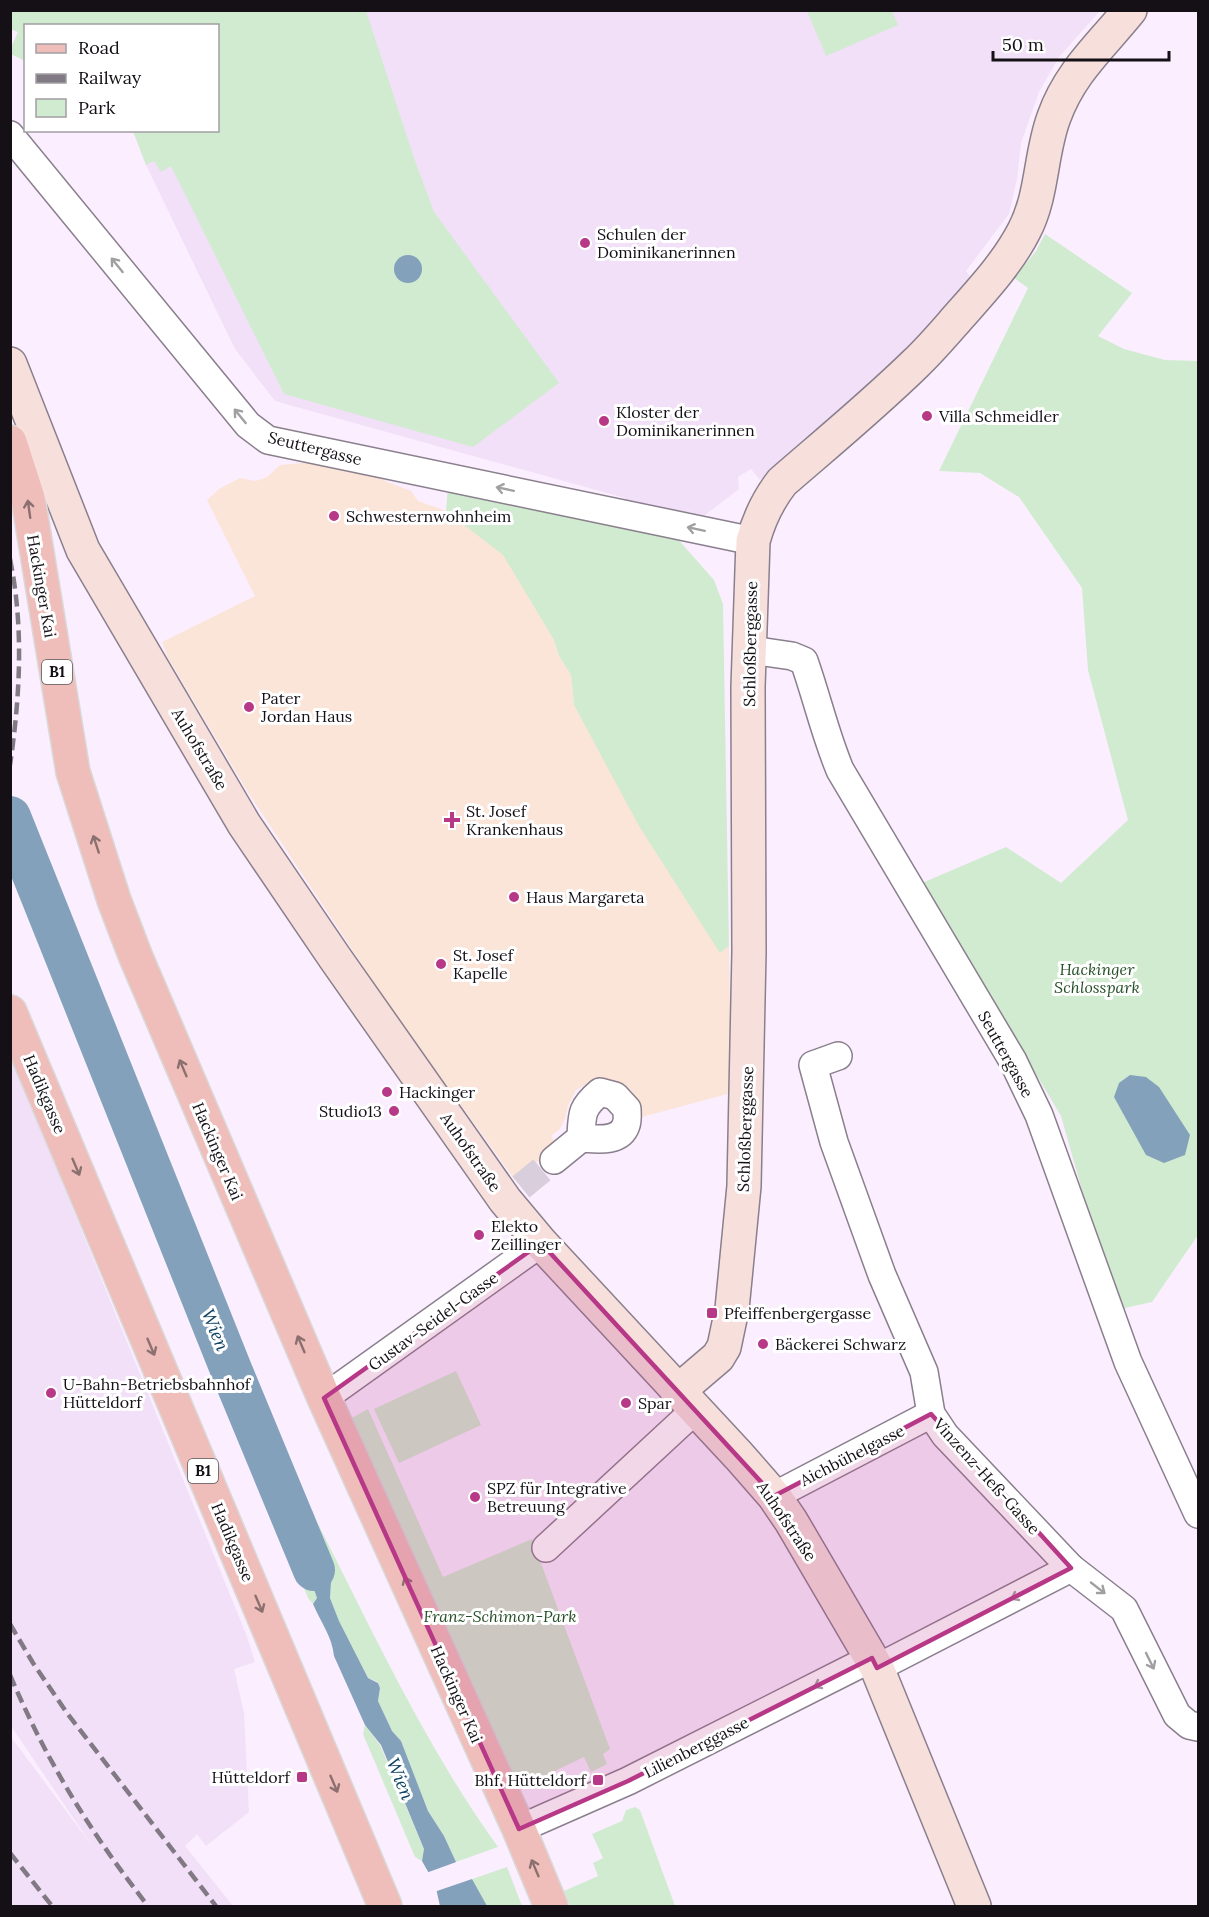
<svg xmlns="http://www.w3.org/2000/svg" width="1209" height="1917" font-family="Lora,serif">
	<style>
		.built { fill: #f1e0f7 }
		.medical { fill: #fbe4d8 }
		.green { fill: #d1ebd0 }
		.water { fill: #83a1ba }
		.pier { fill: #fbefff }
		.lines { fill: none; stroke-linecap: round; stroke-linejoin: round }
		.river { stroke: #83a1ba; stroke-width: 42 }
		.street-tunnel { stroke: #d8cedc; stroke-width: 27; stroke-dasharray: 27 14; stroke-linecap: butt }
		.street-casing { stroke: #8a7f8d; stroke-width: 30 }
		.secondary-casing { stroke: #8a7f8d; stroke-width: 36 }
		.primary-casing { stroke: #d9d9da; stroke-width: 36 }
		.street { stroke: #fff; stroke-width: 27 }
		.secondary { stroke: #f7dfdc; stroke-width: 33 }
		.primary { stroke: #efbeba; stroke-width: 33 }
		.rail { stroke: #817984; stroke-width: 4.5; stroke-dasharray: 12 6; stroke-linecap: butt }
		.oneway { stroke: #a19fa2 }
		.oneway2 { stroke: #8c7070 }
		.marked { fill: #b73886; fill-opacity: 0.2; stroke: #b73886; stroke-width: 4.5; stroke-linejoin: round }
		.poi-dot { fill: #b73886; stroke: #fff; stroke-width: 2 }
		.labels { text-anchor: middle; stroke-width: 6; stroke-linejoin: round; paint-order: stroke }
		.shield { fill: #fff; stroke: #5a585c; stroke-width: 1.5 }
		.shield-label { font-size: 15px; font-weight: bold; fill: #141016 }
		.poi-label { font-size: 16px; fill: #141016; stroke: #fff; text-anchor: start }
		.street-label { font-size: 16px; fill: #141016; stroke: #fff }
		.park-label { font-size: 16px; font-style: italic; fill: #254e27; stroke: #fff }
		.water-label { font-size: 18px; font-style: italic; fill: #0e4264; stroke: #fff }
	</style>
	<rect width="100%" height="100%" fill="#fbefff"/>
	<g class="built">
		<polygon points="11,10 1100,11 1059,57 1039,92 1021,143 1017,179 1009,214 966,271 970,276 937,322 837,419 760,480 751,469 738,477 739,489 696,522 690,511 676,519 626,508 625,498 275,401 235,349 146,165 133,131 218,130 218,26 26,26 25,61 11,54 11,48 18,32 11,29"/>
		<polygon points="10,1055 246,1634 255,1662 234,1669 244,1713 249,1812 206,1846 197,1834 185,1846 233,1906 11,1906 11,1737 93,1847 11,1726"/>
	</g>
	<polygon class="medical" points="313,462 351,473 353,470 374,473 387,482 411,491 418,501 446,511 503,554 554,640 559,656 571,675 574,705 720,952 729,946 731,1093 642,1117 639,1104 631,1090 615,1081 595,1080 576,1090 568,1106 565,1119 560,1129 551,1136 557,1146 515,1180 385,1000 338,928 249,794 168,658 162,642 255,596 207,500 219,489 240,478 255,481 262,479 267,477 280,465"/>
	<g class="green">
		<polygon points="11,11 366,11 414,158 434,212 559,383 473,447 284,394 171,166 161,172 154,161 146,165 133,131 218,130 218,26 26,26 25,61 11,54 11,48 18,32 11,29"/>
		<polygon points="807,11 892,11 898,25 826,56"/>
		<polygon points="1045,234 1132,293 1098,336 1124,349 1165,360 1198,361 1198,1235 1152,1302 1116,1310 1061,1116 922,883 1006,847 1061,883 1128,820 1088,670 1082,588 1019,497 980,473 939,471 1028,288 1014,278 1036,251"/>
		<polygon points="448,487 676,537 714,580 723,604 729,946 720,953 639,826 574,705 571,675 559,656 554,640 503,555 446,511"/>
		<polygon points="456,1371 481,1425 399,1463 374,1409"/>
		<polygon points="368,1409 443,1577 532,1539 610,1749 603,1754 607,1764 591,1772 584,1757 519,1788 348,1420"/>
		<path d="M315,1518C372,1630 425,1746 498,1847L456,1862L444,1836L428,1811L401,1741L392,1731L378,1701L380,1688L378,1682L368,1678L339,1621L330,1598L331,1582L311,1531Z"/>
		<polygon points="283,1532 294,1539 317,1598 313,1604 308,1598 282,1535"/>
		<polygon points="365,1725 380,1745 424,1849 422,1861 415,1857 363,1734"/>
		<polygon points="635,1807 640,1810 675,1906 570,1906 564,1891 598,1876 593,1863 603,1858 592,1834 622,1821 626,1810"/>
		<polygon points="507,1867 522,1906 486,1906 472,1879"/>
	</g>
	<g class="water">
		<circle cx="408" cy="269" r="14"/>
		<polygon points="1130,1075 1146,1077 1159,1087 1190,1135 1185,1155 1164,1163 1146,1155 1114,1097 1119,1083"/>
		<path d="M307,1509L312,1511L315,1518L311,1531L331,1582L330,1598L339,1621L368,1678L378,1683L380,1688L378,1701L392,1731L401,1741L428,1811L444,1836L456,1862L472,1879L487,1906H440L435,1884L422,1861L424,1849L381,1745L365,1725L334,1656C332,1636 321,1623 313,1604L317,1598C313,1587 300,1546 294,1539C288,1532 279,1533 280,1522Z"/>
	</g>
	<polygon class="pier" points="459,1861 475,1878 434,1892 426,1873"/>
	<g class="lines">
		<polyline class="river" points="10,817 232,1372 314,1570"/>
		<polyline class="street-tunnel" points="521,1187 554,1160"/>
		<defs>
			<g id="street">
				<polyline points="10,135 248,425 268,440 753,541"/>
				<path d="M750,650L792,656L804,661C817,698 825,734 840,770L1013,1061L1039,1115L1128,1362L1198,1514"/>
				<polyline points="838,1056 813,1065 834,1142 882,1275 924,1372 931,1414 945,1435 1071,1568 1124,1609 1177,1715 1189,1725 1198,1727"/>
				<path d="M554,1160L581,1138C596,1139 620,1143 626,1125C628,1120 627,1113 627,1109L615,1096L600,1092C581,1108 582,1114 581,1138"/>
				<polyline points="324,1398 541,1243"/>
				<polyline points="774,1496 931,1414"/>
				<polyline points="546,1548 695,1410"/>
				<polyline points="877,1668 1071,1568"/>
				<polyline points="519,1829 628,1781 872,1658"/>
			</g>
			<g id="secondary">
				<polyline points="10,364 83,550 244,824 335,958 505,1200 541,1243 739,1456 774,1496 791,1521 877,1668 974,1906"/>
				<path d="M677,1392L718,1357L724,1347L732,1309L744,1186L749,952L748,687L753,541C759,519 768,500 782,482C827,443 873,405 915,364C931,349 946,331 961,314C984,288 1008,262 1024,231C1043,195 1040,154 1054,117C1070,72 1101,46 1130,10"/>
			</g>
			<g id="primary">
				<polyline points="10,442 28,498 73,772 114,900 135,955 324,1398 519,1829 551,1906"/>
				<polyline points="10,1012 385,1906"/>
			</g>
		</defs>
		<use href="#street" class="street-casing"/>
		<use href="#secondary" class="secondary-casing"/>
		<use href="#primary" class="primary-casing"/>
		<use href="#street" class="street"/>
		<use href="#secondary" class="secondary"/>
		<use href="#primary" class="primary"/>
		<g class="rail">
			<path d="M10,559C24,627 20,697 10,765"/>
			<polyline points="10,1624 33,1663 67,1713 216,1906"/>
			<path d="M10,1675C47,1762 90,1832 148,1906"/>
			<polyline points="10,1853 52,1906"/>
		</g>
	</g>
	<defs><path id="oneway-shaft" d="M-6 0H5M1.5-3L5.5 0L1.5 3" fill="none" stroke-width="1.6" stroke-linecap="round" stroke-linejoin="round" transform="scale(1.5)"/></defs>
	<g class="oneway">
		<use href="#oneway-shaft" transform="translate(117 265) rotate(-129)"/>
		<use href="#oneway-shaft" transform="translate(240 416) rotate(-129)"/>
		<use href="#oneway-shaft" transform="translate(505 489) rotate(-168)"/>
		<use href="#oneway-shaft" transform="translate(696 529) rotate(-168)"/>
		<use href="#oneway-shaft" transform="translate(1098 1588) rotate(38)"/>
		<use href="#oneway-shaft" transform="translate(1019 1595) rotate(153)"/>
		<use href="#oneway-shaft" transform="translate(1150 1661) rotate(64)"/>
		<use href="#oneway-shaft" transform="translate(822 1683) rotate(153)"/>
	</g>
	<g class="oneway2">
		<use href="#oneway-shaft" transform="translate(29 509) rotate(-98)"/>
		<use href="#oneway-shaft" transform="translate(96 844) rotate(-108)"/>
		<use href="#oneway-shaft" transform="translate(183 1068) rotate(-113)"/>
		<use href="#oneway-shaft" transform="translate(76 1167) rotate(67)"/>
		<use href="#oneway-shaft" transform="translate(301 1344) rotate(-113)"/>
		<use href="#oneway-shaft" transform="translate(151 1347) rotate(67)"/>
		<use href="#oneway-shaft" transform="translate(408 1585) rotate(-114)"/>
		<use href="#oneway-shaft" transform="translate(259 1604) rotate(67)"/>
		<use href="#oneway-shaft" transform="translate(334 1784) rotate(67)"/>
		<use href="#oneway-shaft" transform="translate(535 1868) rotate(-113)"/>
	</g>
	<path class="marked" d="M541,1243L774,1496L931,1414L1071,1568L877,1668L872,1658L628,1781L519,1829L324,1398Z"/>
	<g class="poi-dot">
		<circle cx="585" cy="243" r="6"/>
		<circle cx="927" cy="416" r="6"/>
		<circle cx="604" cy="421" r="6"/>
		<circle cx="334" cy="516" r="6"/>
		<circle cx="249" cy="707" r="6"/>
		<path d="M449 811h6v6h6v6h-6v6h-6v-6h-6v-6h6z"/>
		<circle cx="514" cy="897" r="6"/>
		<circle cx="441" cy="964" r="6"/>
		<circle cx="387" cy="1092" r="6"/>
		<circle cx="394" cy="1111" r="6"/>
		<circle cx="479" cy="1235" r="6"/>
		<rect x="706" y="1307" width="12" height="12" rx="3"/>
		<circle cx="763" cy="1344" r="6"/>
		<circle cx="51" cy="1393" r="6"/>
		<circle cx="626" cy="1403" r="6"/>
		<circle cx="475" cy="1497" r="6"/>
		<rect x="296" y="1771" width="12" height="12" rx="3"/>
		<rect x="592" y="1774" width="12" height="12" rx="3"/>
	</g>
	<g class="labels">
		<g class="shield">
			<rect x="42" y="660" width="30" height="24" rx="4.5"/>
			<rect x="188" y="1459" width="30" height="24" rx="4.5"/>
		</g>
		<g class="shield-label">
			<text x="57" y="677">B1</text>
			<text x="203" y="1476">B1</text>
		</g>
		<g class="poi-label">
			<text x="597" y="240">Schulen der<tspan x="597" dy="18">Dominikanerinnen</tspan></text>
			<text x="616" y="418">Kloster der<tspan x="616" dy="18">Dominikanerinnen</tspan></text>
			<text x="939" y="422">Villa Schmeidler</text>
			<text x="346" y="522">Schwesternwohnheim</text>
			<text x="261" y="704">Pater<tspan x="261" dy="18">Jordan Haus</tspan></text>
			<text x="466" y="817">St. Josef<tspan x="466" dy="18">Krankenhaus</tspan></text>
			<text x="526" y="903">Haus Margareta</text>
			<text x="453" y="961">St. Josef<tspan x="453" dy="18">Kapelle</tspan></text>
			<text x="399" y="1098">Hackinger</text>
			<text x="382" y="1117" text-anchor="end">Studio13</text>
			<text x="491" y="1232">Elekto<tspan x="491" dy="18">Zeillinger</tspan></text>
			<text x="724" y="1319">Pfeiffenbergergasse</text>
			<text x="775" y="1350">Bäckerei Schwarz</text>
			<text x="63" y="1390">U-Bahn-Betriebsbahnhof<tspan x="63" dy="18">Hütteldorf</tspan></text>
			<text x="638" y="1409">Spar</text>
			<text x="487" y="1494">SPZ für Integrative<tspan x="487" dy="18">Betreuung</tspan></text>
			<text x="290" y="1783" text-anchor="end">Hütteldorf</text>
			<text x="586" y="1786" text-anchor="end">Bhf. Hütteldorf</text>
		</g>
		<g class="street-label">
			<text transform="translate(315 448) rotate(14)" y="6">Seuttergasse</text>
			<text transform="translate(42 586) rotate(80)" y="6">Hackinger Kai</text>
			<text transform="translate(750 644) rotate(-89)" y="6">Schloßberggasse</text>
			<text transform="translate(200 749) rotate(59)" y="6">Auhofstraße</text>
			<text transform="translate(1006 1054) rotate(61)" y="6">Seuttergasse</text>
			<text transform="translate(45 1094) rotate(67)" y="6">Hadikgasse</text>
			<text transform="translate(745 1129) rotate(-88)" y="6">Schloßberggasse</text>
			<text transform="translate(218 1151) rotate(67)" y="6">Hackinger Kai</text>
			<text transform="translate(471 1152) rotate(55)" y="6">Auhofstraße</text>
			<text transform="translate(433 1321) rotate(-36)" y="6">Gustav-Seidel-Gasse</text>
			<text transform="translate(852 1455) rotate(-27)" y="6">Aichbühelgasse</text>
			<text transform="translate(987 1476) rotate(48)" y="6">Vinzenz-Heß-Gasse</text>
			<text transform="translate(787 1521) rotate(56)" y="6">Auhofstraße</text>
			<text transform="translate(233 1542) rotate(67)" y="6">Hadikgasse</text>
			<text transform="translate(457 1694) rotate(66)" y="6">Hackinger Kai</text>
			<text transform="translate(696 1747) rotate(-27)" y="6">Lilienberggasse</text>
		</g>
		<g class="park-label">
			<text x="1097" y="975">Hackinger<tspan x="1097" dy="18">Schlosspark</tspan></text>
			<text x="500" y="1622">Franz-Schimon-Park</text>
		</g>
		<g class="water-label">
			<text transform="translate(215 1330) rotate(68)" y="6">Wien</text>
			<text transform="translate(400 1779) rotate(68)" y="6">Wien</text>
		</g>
	</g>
	<rect width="1209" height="1917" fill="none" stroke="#141016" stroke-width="24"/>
	<rect x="24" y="24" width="195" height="108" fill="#ffffff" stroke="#a19fa2" stroke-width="1.5"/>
	<rect x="36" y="44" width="30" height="9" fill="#efbeba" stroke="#a19fa2" stroke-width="1.5"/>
	<text x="78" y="54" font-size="18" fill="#141016">Road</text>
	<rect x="36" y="74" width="30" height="9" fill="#817984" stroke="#a19fa2" stroke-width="1.5"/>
	<text x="78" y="84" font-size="18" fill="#141016">Railway</text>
	<rect x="36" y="99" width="30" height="18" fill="#d1ebd0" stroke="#a19fa2" stroke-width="1.5"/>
	<text x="78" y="114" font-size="18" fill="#141016">Park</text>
	<path d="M993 51v9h176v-9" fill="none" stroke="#141016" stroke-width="3"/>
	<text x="1002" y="51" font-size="18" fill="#141016" stroke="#ffffff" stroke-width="4.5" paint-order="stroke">50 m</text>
</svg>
